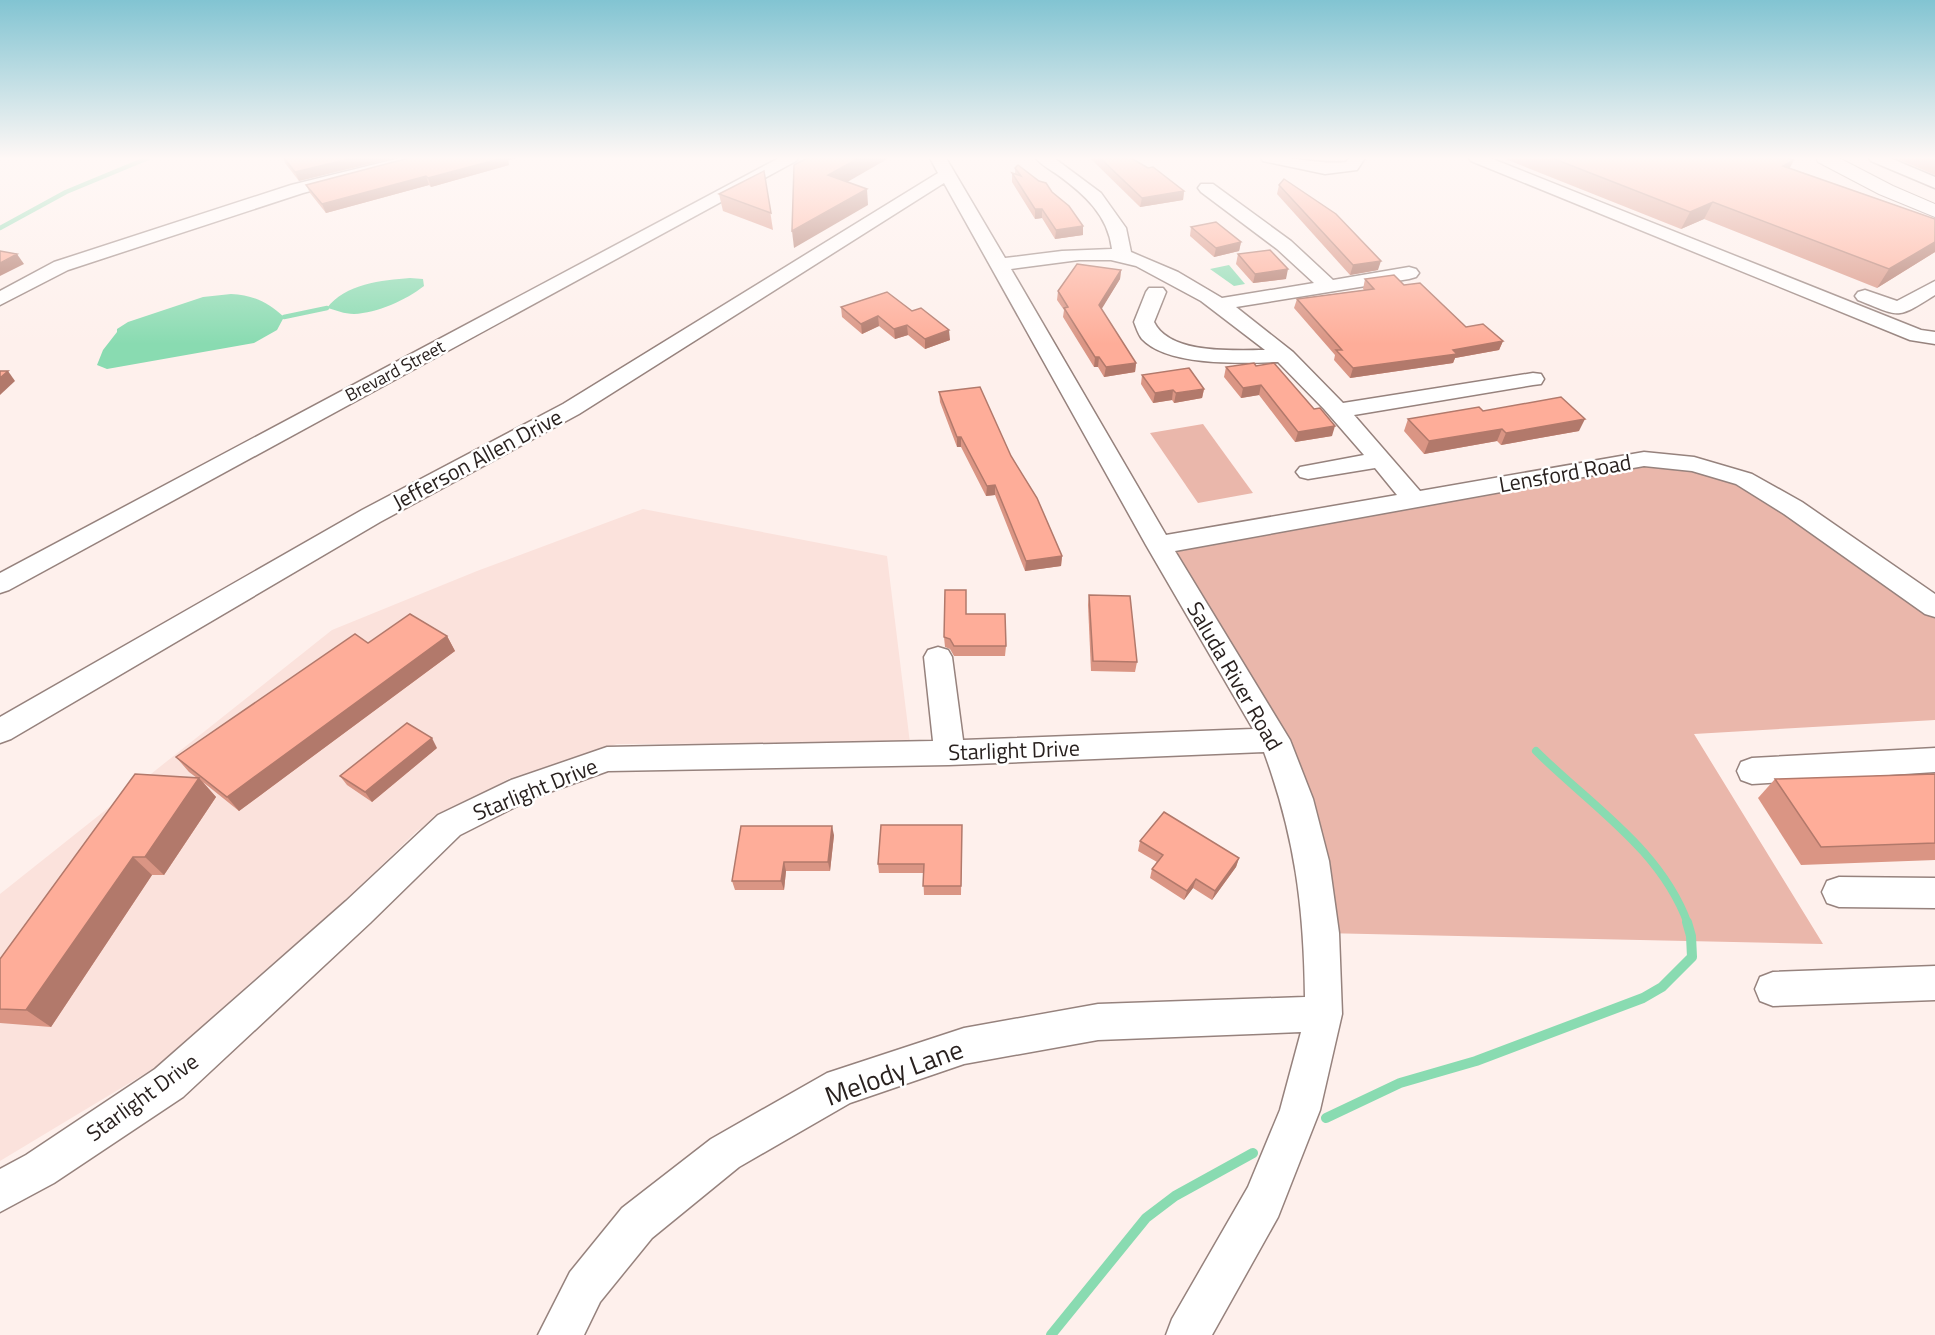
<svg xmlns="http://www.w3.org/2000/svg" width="1935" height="1335" font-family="'Titillium Web',sans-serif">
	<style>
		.built { fill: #fbe2dc }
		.green { fill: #eab7ab }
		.water { fill: #89dbb1 }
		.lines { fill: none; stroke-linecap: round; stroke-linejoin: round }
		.stream-far2 { stroke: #89dbb1; stroke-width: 4.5 }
		.stream-far1 { stroke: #89dbb1; stroke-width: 8 }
		.stream { stroke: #89dbb1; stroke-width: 10 }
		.minor-casing { stroke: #96827d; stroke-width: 3 }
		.major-casing { stroke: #96827d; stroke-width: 2 }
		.minor { fill: #fff; fill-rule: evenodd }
		.major { fill: #fff; fill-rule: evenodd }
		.wall { fill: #da9584 }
		.shaded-wall { fill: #b2796b }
		.building { fill: #fead99; stroke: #b2796b; stroke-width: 1.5 }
		.labels { text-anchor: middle; stroke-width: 5; stroke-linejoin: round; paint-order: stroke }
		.far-street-label { font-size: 18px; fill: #29211f; stroke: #fff }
		.street-label { font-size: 22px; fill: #29211f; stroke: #fff }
		.near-street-label { font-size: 27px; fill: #29211f; stroke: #fff }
	</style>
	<rect width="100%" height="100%" fill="#fef0ec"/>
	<polygon class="built" points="643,509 887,556 910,743 617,744 508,779 417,831 313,932 250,983 181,1052 0,1161 0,894 332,630 477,571"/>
	<g class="green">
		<polygon points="1203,424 1253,493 1198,503 1150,433"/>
		<polygon points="1644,459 1715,468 1935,606 1935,720 1694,734 1823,944 1322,933 1297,799 1159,545"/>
	</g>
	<g class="water">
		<polygon points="1229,265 1245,284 1234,286 1210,269"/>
		<path d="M410,278L423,279L424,286C406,300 377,313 354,314C344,314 336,310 327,308C345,284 382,280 410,278Z"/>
		<path d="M231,294C253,295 268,302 284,317L277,330L254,343L107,369L97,365L103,350L117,332V329L128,322L203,297Z"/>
	</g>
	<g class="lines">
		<g class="stream-far2">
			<polyline points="0,228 66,192 148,158"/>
			<polyline points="284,317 327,308"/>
		</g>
		<path class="stream-far1" d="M1536,751C1590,805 1661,849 1688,924"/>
		<g class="stream">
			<polyline points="1326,1118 1400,1083 1476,1061 1643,998 1662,987 1692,957 1691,936 1687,922"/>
			<polyline points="1051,1335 1146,1218 1175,1196 1253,1153"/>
		</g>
		<defs>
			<g id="minor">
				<polygon points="400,158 425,158 423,161 303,193 68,270 0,305 0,291 54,262 291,185"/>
				<polygon points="779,158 798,158 796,161 9,590 0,593 0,573"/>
				<path d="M930,158H946L1005,258L1062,251L1112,249C1108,215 1084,194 1058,175C1051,170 1041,165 1036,158H1054L1101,193L1126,228L1131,252L1178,272L1222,298L1314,283L1277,249L1201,192L1198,188L1201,184H1213L1291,241L1333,280L1409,267L1416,269L1419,273L1416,277L1409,279L1236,307L1293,352L1343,403L1533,373L1541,374L1544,379L1541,384L1533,385L1354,415L1420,491L1644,452L1694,457L1752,474L1802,502L1935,594V617L1925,614L1784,514L1736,484L1692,471L1644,466L1175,551L1290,740L1313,799L1329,861L1339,933L1342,1014L1320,1110L1278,1217L1212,1335H1166L1172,1319L1248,1187L1280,1110L1301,1032L1098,1040L964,1064L850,1103L739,1167L652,1238L600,1302L584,1335H538L570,1272L622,1208L711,1139L827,1073L964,1028L1098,1004L1305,997C1304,907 1295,837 1264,752L949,765L608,771L533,798L460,835L370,923L183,1097L54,1183L0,1212V1169L26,1155L155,1069L346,901L438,815L511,780L607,747L933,741L924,657L928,650L938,647L948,650L952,657L963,740L1253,729L1146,545L944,183L579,414L380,522L11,739L0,743V717L362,510L563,404L938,173ZM1079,260H1111L1136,266L1201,301L1265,350C1234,350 1170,355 1154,322L1166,292L1163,288H1149L1146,292L1134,322C1136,327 1138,334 1142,339C1168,367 1243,363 1278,362L1324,409L1364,455L1300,467L1296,472L1300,477L1308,479L1375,468L1397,495L1166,535L1011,269Z"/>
				<path d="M1261,158C1290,155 1317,165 1346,162L1349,158H1365L1357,170L1325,174L1263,161Z"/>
				<polygon points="1469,158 1490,158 1921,330 1935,332 1935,344 1910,340 1471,161"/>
				<polygon points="1869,158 1890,158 1935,177 1935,188 1871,161"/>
				<path d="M1935,281V295C1895,320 1901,317 1858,300L1855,296L1858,292L1865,290L1897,301Z"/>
				<polygon points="1935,748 1935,772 1752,784 1741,780 1737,771 1741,762 1752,758"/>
				<polygon points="1839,877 1935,878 1935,908 1839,907 1827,903 1822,892 1827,881"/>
				<polygon points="1935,966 1935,1000 1773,1006 1760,1001 1755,989 1760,977 1773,972"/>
			</g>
			<polygon id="major" points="1816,158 1839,158 1893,186 1935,204 1935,217 1879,194 1818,162"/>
		</defs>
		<use href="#minor" class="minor-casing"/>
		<use href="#major" class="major-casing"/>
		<use href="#minor" class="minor"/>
		<use href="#major" class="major"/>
	</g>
	<g class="wall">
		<polygon points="283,158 393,158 299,181 285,163"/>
		<polygon points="409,158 520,158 508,160 509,165 431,187 429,185 326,213 310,193 306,185"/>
		<polygon points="1090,158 1131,158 1184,191 1183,200 1140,207"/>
		<polygon points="1503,158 1788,158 1790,168 1935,219 1935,252 1877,288 1704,219 1681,229"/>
		<polygon points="1895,158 1935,158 1935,175"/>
		<polygon points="1015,168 1052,192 1083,226 1083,235 1055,239 1042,218 1035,219 1012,182 1012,173 1015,174"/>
		<polygon points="764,171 773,230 723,211 719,194"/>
		<polygon points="1279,185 1378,270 1350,275 1277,194"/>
		<polygon points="1191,227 1241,242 1239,251 1214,257 1190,236"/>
		<polygon points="1238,254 1286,279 1253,283 1236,264"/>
		<polygon points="1121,270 1120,279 1101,309 1136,363 1135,372 1104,377 1098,367 1094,367 1063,317 1064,310 1057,300 1058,291"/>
		<polygon points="1365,279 1404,285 1466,327 1503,341 1499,350 1455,358 1453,363 1350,378 1334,360 1335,355 1294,308 1297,299 1364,290 1363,289"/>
		<polygon points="887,292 950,340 925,349 908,335 895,339 879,326 862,334 842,317 841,307"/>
		<polygon points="1256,366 1332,436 1295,442 1259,395 1241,398 1224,377 1226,367"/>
		<polygon points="1142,375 1204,389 1202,398 1174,403 1172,400 1153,403 1141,384"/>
		<polygon points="939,392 1011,456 1062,556 1061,566 1025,571 995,495 986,496 961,447 957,447 940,402"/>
		<polygon points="1483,411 1579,431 1501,445 1497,441 1424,454 1404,431 1408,419"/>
		<polygon points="1089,595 1137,662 1135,672 1091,671 1088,605"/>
		<polygon points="966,614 1006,646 1005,656 954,656 950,649 945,647 944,637"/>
		<polygon points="447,636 455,651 239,811 203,782 216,797 164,875 152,875 51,1027 0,1023 0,959 197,778 189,772 176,757 368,643"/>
		<polygon points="437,748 372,802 347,785 340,776"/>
		<polygon points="1935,774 1935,860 1801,865 1758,798 1775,779"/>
		<polygon points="962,825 961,895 924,895 923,873 879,873 878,864"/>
		<polygon points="834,835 830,871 786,871 784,890 735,890 732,881"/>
		<polygon points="1140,841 1239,858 1236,867 1212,900 1193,888 1184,900 1150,878 1152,869 1157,862 1138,851"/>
	</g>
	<g class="shaded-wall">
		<polygon points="353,158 393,158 299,181 295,172"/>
		<polygon points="503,158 520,158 508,160 509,165 431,187 428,178"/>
		<polygon points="859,158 889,158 830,192 828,175"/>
		<polygon points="1794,160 1785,177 1783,166"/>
		<polygon points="426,176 429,185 326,213 322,204"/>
		<polygon points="867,189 868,205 794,248 792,231"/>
		<polygon points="1184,191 1183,200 1140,207 1142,198"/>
		<polygon points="1713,202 1704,219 1681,229 1690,212"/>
		<polygon points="1035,209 1042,209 1042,218 1035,219"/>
		<polygon points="1083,226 1083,235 1055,239 1056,230"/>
		<polygon points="1241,242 1239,251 1214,257 1216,248"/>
		<polygon points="1935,242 1935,252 1877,288 1889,269"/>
		<polygon points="17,254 24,264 0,276 0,263"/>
		<polygon points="1381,261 1378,270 1350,275 1353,265"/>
		<polygon points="1288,269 1286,279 1253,283 1255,274"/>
		<polygon points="1121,270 1120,279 1098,315 1099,305"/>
		<polygon points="878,316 879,326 862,334 861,324"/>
		<polygon points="907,325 908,335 895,339 894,329"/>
		<polygon points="949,330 950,340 925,349 925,339"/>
		<polygon points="1503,341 1499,350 1455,358 1453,363 1350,378 1353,368"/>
		<polygon points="1095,357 1099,357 1098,367 1094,367"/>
		<polygon points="1136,363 1135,372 1104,377 1106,367"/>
		<polygon points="8,371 15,381 0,395 0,378"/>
		<polygon points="1261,385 1259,395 1241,398 1243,388"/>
		<polygon points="1204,389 1202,398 1174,403 1176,393"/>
		<polygon points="1173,390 1172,400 1153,403 1155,393"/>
		<polygon points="1585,419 1579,431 1501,445 1506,433"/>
		<polygon points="1335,426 1332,436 1295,442 1298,432"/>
		<polygon points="1502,429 1497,441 1424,454 1429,441"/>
		<rect x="957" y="437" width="4" height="10"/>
		<polygon points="995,485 995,495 986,496 987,486"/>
		<polygon points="1062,556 1061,566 1025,571 1026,561"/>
		<polygon points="447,636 455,651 239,811 227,797"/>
		<polygon points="432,738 437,748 372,802 365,792"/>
		<polygon points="199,778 216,797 164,875 145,857"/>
		<polygon points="832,826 834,835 830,871 828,862"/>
		<polygon points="133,857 152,875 51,1027 26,1010"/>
		<polygon points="1239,858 1236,867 1212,900 1215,891"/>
		<polygon points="784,862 786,871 784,890 781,881"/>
		<polygon points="1196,879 1193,888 1184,900 1187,891"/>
	</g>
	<g class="building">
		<polygon points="284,158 353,158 295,172"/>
		<polygon points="409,158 503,158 428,178 426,176 322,204 306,185"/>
		<polygon points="807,158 859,158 828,175 867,189 792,231 794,165"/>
		<polygon points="1100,158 1131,158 1148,168 1153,167 1184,191 1142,198"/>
		<polygon points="1552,158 1788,158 1794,160 1783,166 1935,219 1935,242 1889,269 1713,202 1690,212"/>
		<polygon points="1018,165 1039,181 1046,183 1052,192 1069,206 1083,226 1056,230 1042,209 1035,209 1012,173 1021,176 1015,168"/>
		<polygon points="764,171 771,213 719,194"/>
		<polygon points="1284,179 1336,214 1381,261 1353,265 1279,185"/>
		<polygon points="1216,222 1241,242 1216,248 1191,227"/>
		<polygon points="1270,250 1288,269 1255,274 1238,254"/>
		<polygon points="0,251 17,254 0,263"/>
		<polygon points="1077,264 1121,270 1099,305 1136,363 1106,367 1099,357 1095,357 1064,308 1068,307 1058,291"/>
		<polygon points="1394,275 1404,285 1420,283 1466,327 1483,324 1503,341 1453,350 1457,354 1353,368 1336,350 1342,350 1297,299 1374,289 1365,279"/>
		<polygon points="887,292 912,311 921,308 949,330 925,339 907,325 894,329 878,316 861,324 841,307"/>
		<polygon points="1254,363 1256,366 1274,363 1314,409 1320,408 1335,426 1298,432 1261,385 1243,388 1226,367"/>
		<polygon points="1189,368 1204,389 1176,393 1173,390 1155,393 1142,375"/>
		<polygon points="0,371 8,371 0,378"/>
		<polygon points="980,387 1011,456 1037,498 1062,556 1026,561 995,485 987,486 961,437 957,437 939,392"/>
		<polygon points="1561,397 1585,419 1506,433 1502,429 1429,441 1408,419 1479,407 1483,411"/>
		<polygon points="945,590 966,590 966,614 1005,614 1006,646 954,646 950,639 944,637"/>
		<polygon points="1089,595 1130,596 1137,662 1093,661"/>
		<polygon points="410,614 447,636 227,797 176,757 355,634 368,643"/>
		<polygon points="407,723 432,738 365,792 340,776"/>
		<polygon points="135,774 199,778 145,857 133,857 26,1010 0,1009 0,959"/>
		<polygon points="1935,774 1935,843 1821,847 1775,779"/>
		<polygon points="1164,812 1239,858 1215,891 1196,879 1187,891 1152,869 1163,855 1140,841"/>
		<polygon points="881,825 962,825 961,886 923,886 924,864 878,864"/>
		<polygon points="741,826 832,826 828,862 784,862 781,881 732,881"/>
	</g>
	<linearGradient id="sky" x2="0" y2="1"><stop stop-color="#82c4d2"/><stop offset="0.46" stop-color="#fff8f6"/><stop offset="1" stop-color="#fff8f6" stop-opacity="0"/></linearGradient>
	<rect width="1935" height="344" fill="url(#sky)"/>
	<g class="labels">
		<g class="far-street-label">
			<text transform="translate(395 371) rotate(-28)" y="6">Brevard Street</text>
		</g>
		<g class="street-label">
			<text transform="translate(477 459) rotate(-28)" y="8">Jefferson Allen Drive</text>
			<text transform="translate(1565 473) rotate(-10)" y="8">Lensford Road</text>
			<text transform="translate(1235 676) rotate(60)" y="8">Saluda River Road</text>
			<text transform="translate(1014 750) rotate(-2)" y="8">Starlight Drive</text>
			<text transform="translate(535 789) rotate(-22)" y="8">Starlight Drive</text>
			<text transform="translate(142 1097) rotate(-36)" y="8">Starlight Drive</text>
		</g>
		<g class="near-street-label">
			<text transform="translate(894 1073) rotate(-20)" y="9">Melody Lane</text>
		</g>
	</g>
</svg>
